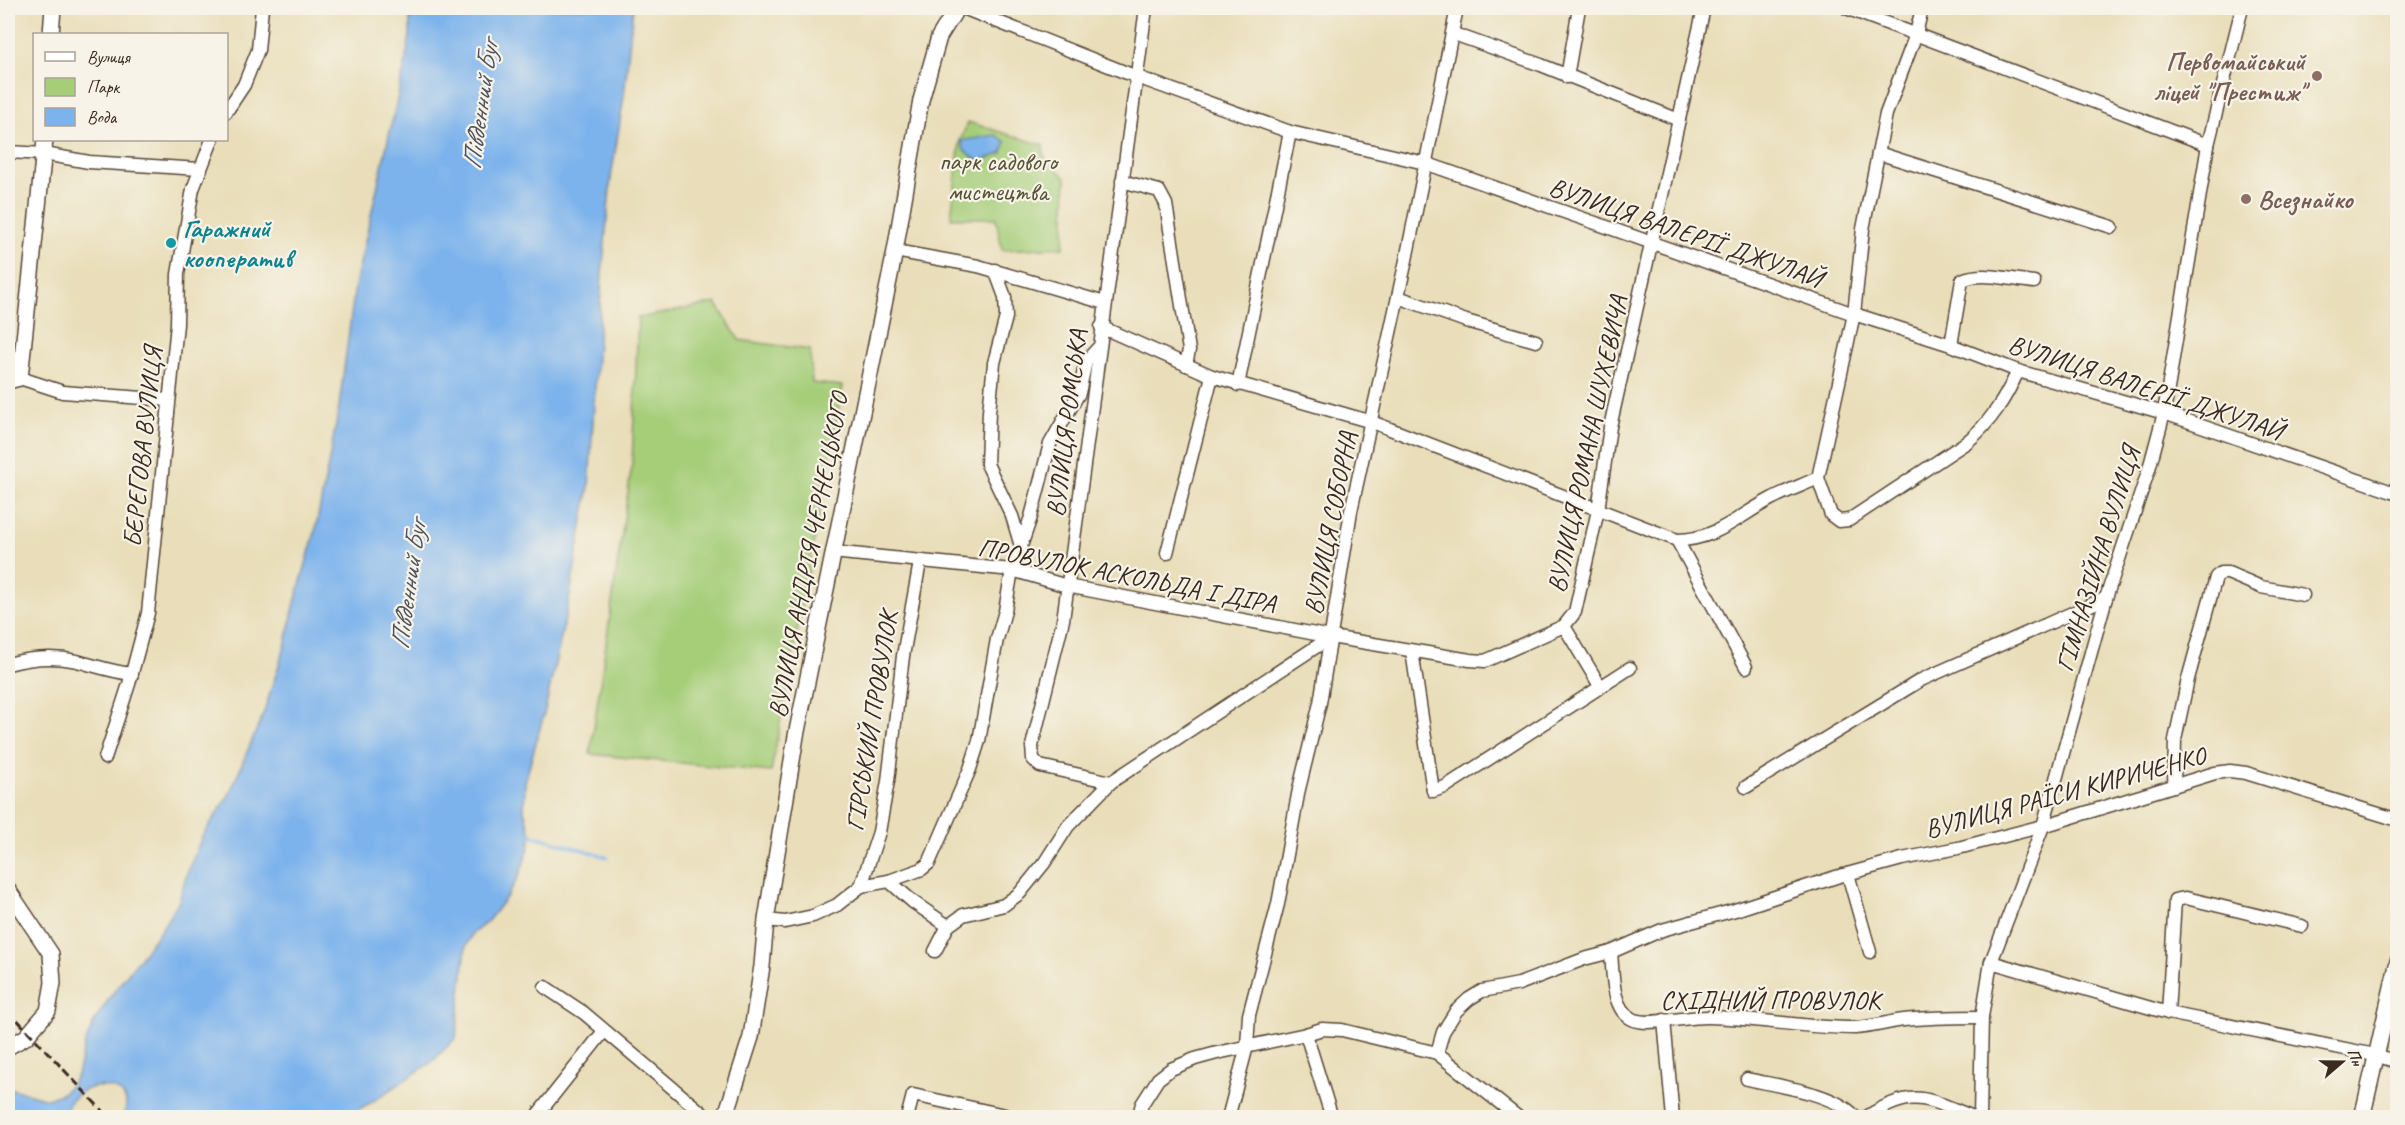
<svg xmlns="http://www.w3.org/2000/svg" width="2405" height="1125" font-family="Caveat,sans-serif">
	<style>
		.green { fill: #a6ce79; stroke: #707c4c; stroke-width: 1.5 }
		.water { fill: #7db3ec; stroke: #5c6e85; stroke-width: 1.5 }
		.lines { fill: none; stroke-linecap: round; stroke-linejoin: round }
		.stream { stroke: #7db3ec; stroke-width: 3 }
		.minor-casing { stroke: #554535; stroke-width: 15 }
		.tertiary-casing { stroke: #554535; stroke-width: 18 }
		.minor { stroke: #fff; stroke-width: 12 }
		.tertiary { stroke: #fff; stroke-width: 15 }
		.rail { stroke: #3b2a1e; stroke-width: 3; stroke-dasharray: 9 4.5; stroke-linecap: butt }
		.education-dot { fill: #8d6e63; stroke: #f7f3e8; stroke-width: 2 }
		.culture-dot { fill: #0f9aa8; stroke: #f7f3e8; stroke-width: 2 }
		.labels { text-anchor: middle; stroke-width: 4.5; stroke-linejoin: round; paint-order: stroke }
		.education-label { font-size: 26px; font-weight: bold; fill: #785e54; stroke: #f7f3e8; text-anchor: end }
		.park-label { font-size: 26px; fill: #565335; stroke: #f7f3e8 }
		.culture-label { font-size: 26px; font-weight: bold; fill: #0d838f; stroke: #f7f3e8; text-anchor: start }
		.street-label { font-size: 26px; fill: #3b2a1e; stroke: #f7f3e8 }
		.water-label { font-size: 27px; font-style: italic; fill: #4f535c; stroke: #f7f3e8 }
	</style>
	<rect width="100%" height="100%" fill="#f7f3e8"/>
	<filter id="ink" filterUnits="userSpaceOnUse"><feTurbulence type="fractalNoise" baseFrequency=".0167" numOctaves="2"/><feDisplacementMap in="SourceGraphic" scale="12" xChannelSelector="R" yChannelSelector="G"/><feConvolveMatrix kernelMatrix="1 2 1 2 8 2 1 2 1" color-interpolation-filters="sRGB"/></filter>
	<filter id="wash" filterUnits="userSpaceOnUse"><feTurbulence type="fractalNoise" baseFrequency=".008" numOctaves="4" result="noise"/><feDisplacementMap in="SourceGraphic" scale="24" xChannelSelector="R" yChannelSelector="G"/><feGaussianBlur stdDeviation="1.35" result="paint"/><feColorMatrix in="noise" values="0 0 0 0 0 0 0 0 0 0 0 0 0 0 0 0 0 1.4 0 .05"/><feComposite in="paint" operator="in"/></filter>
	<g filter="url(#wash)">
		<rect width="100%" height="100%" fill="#e9deb9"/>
		<g class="green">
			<polygon points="968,122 1043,145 1044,157 1066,178 1064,247 1002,250 996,218 951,218 960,141"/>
			<polygon points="716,303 739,340 810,350 812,383 843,386 771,772 590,754 632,464 638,318"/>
		</g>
		<g class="water">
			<path d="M410,8H633L624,96L611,178L602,274L589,486L569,600L545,710L525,782L524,810L531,834L529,848L519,876L508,895L487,922L472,934L466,946L456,1038L432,1062L372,1102L345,1117H122C144,1079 69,1074 65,1117H8V1088L48,1099L62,1093L71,1085L77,1075L85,1044L95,1020L113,993L161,930L179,901L187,873L202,837L229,795L264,712L286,643L294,606L315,532L338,414L355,286L404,69L410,36Z"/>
			<polygon points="996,135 1006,142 1001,154 978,161 964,150 962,143 960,141"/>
		</g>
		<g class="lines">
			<polyline class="stream" points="528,834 607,857"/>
		</g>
	</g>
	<g filter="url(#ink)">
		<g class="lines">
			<defs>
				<g id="minor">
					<polyline points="963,8 1137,77 1290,132 1425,163 1854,314 1951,345 2018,371 2164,413 2398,494"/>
					<polyline points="1846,8 2208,145"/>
					<polyline points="1454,34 1541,65 1679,120"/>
					<polyline points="1567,77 1579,8"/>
					<polyline points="226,112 244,85 258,50 262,8"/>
					<polyline points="8,152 44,154 89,162 200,169"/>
					<polyline points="1878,153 2112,227"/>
					<polyline points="1122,181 1159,191 1166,204 1189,350 1186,365"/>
					<polyline points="895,251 978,266 1105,303"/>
					<polyline points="1398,297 1466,321 1536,341"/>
					<path d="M1101,327L1212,376L1372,422L1677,540C1716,540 1738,516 1771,499C1786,491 1803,485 1818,478"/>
					<path d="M1951,345L1962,280C1982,271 2013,280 2034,282"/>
					<polyline points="20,378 63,392 169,400"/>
					<polyline points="1238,385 1290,132"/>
					<polyline points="1818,478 1854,314 1863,229 1886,114 1916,34 1922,8"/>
					<path d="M1818,478L1831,515L1839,521L1849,520L1967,442C1991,422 2005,399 2018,371"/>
					<polyline points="1677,540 1746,667"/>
					<polyline points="1021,546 1031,517 1050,444 1079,393 1086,361 1098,348"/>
					<polyline points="832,552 1012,570 1067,586 1331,637 1470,660 1485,661 1564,626 1575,612 1598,510 1610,427 1704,8"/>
					<polyline points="1167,553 1212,376"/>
					<polyline points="1564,626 1600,686"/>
					<polyline points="1412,651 1433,791 1445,787 1630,668"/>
					<path d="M8,664C30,658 54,656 77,661C96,666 113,672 132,674"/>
					<polyline points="105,758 129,684 148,613 177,324 178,274 193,189 212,140"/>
					<polyline points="1111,782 1040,766 1033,759 1032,746 1063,620 1146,8"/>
					<polyline points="2174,786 2175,740 2188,679 2216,577 2221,573 2228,573 2261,587 2303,595"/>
					<polyline points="1746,787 1921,680 2106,598"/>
					<polyline points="1848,874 1870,952"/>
					<polyline points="889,881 922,869 929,863 970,769 979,741 997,639 1005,611 1012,570 1021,546 1012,516 987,464 989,412 994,363 1006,317 1005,297 995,270"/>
					<polyline points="861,886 879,832 888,781 903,656 920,562"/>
					<polyline points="766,920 785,922 813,916 837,905 861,886 889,881 913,902 948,926"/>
					<polyline points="935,951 948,926 963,915 1004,905 1020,893 1045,862 1068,826 1111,782 1331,637"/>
					<path d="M1611,952C1613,971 1611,1009 1632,1019C1646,1027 1689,1016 1709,1017C1757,1018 1806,1028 1855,1028C1872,1027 1888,1022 1904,1020C1930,1017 1956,1017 1982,1017"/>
					<polyline points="1991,962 2168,1013 2375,1055 2398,1062"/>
					<polyline points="545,987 584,1013 708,1118"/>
					<polyline points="2168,1013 2175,900 2186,898 2302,926"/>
					<polyline points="1664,1020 1673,1118"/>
					<polyline points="1306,1034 1332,1118"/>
					<polyline points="1437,1053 1443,1032 1456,1011 1469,999 1482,991 1519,984 1584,959 1611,952 1662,930 1735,910 1836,877 1902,859 1958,848 2043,826 2215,773 2230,771 2246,773 2398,820"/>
					<path d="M1747,1079C1777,1086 1837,1093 1856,1118"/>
					<polyline points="535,1118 604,1031"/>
					<polyline points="907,1118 913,1095 1005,1115 1006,1118"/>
					<polyline points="1138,1118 1142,1104 1158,1079 1171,1069 1195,1059 1217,1053 1306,1034 1322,1029 1342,1030 1437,1053 1519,1118"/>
					<polyline points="1228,1118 1247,1046 1249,1015 1278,904 1299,789 1320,703 1351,511 1406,260 1457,8"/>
					<path d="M1865,1118C1915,1086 1926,1099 1976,1118"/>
					<polyline points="1980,1118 1982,1017 1991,962 2043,826 2106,598 2149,469 2164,413 2208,145 2242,8"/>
				</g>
				<g id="tertiary">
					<polyline points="51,34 53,8"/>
					<polyline points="8,381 20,378 45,140"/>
					<polyline points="8,890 51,954 53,983 48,1011 26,1037 8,1047"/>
					<polyline points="725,1118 751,1037 762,966 766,920 796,736 895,251 921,100 939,37 957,8"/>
					<polyline points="2362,1118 2398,961"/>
				</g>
			</defs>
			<use href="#minor" class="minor-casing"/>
			<use href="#tertiary" class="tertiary-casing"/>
			<use href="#minor" class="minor"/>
			<use href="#tertiary" class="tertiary"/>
			<polyline class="rail" points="8,1010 109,1118"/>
		</g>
	</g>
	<g class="education-dot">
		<circle cx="2317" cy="76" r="6"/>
		<circle cx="2246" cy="199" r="6"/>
	</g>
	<circle class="culture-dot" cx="171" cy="243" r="6"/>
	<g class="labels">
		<g class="education-label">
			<text x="2305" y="70">Первомайський<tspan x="2305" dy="30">ліцей "Престиж"</tspan></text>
			<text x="2258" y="208" text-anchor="start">Всезнайко</text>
		</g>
		<g class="park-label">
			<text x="998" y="170">парк садового<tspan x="998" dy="30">мистецтва</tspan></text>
		</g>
		<g class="culture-label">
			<text x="183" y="237">Гаражний<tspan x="183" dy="30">кооператив</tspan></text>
		</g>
		<g class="street-label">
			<text transform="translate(1686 232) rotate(19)" y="9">ВУЛИЦЯ ВАЛЕРІЇ ДЖУЛАЙ</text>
			<text transform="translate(2146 387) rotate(18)" y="9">ВУЛИЦЯ ВАЛЕРІЇ ДЖУЛАЙ</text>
			<text transform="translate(1066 423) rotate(-83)" y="9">ВУЛИЦЯ РОМСЬКА</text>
			<text transform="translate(1587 444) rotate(-78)" y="9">ВУЛИЦЯ РОМАНА ШУХЕВИЧА</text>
			<text transform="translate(142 447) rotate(-84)" y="9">БЕРЕГОВА ВУЛИЦЯ</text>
			<text transform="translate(1330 523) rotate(-79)" y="9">ВУЛИЦЯ СОБОРНА</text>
			<text transform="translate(808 555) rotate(-79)" y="9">ВУЛИЦЯ АНДРІЯ ЧЕРНЕЦЬКОГО</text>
			<text transform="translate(2097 559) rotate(-73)" y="9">ГІМНАЗІЙНА ВУЛИЦЯ</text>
			<text transform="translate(1127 575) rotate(11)" y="9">ПРОВУЛОК АСКОЛЬДА І ДІРА</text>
			<text transform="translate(871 721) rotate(-81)" y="9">ГІРСЬКИЙ ПРОВУЛОК</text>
			<text transform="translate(2065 792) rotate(-15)" y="9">ВУЛИЦЯ РАЇСИ КИРИЧЕНКО</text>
			<text x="1770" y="1009">СХІДНИЙ ПРОВУЛОК</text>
		</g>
		<g class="water-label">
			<text transform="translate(480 105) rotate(-82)" y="9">Південний Буг</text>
			<text transform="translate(408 585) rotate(-82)" y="9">Південний Буг</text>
		</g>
	</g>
	<rect width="2405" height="1125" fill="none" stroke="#f7f3e8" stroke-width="30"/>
	<rect x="33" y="33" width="195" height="108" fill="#f7f3e8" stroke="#aca397" stroke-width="1.5"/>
	<rect x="45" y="52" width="30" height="9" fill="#ffffff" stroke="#aca397" stroke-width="1.5"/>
	<text x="87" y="63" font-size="18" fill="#3b2a1e">Вулиця</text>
	<rect x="45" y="78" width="30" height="18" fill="#a6ce79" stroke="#aca397" stroke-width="1.5"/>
	<text x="87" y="93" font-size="18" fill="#3b2a1e">Парк</text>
	<rect x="45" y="108" width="30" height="18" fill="#7db3ec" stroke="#aca397" stroke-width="1.5"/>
	<text x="87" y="123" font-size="18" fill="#3b2a1e">Вода</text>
	<g transform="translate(2342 1062) rotate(70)" stroke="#f7f3e8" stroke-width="4.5" paint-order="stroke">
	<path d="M0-4.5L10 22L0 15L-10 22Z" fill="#3b2a1e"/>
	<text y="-9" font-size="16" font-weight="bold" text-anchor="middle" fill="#3b2a1e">Пн</text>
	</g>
</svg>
